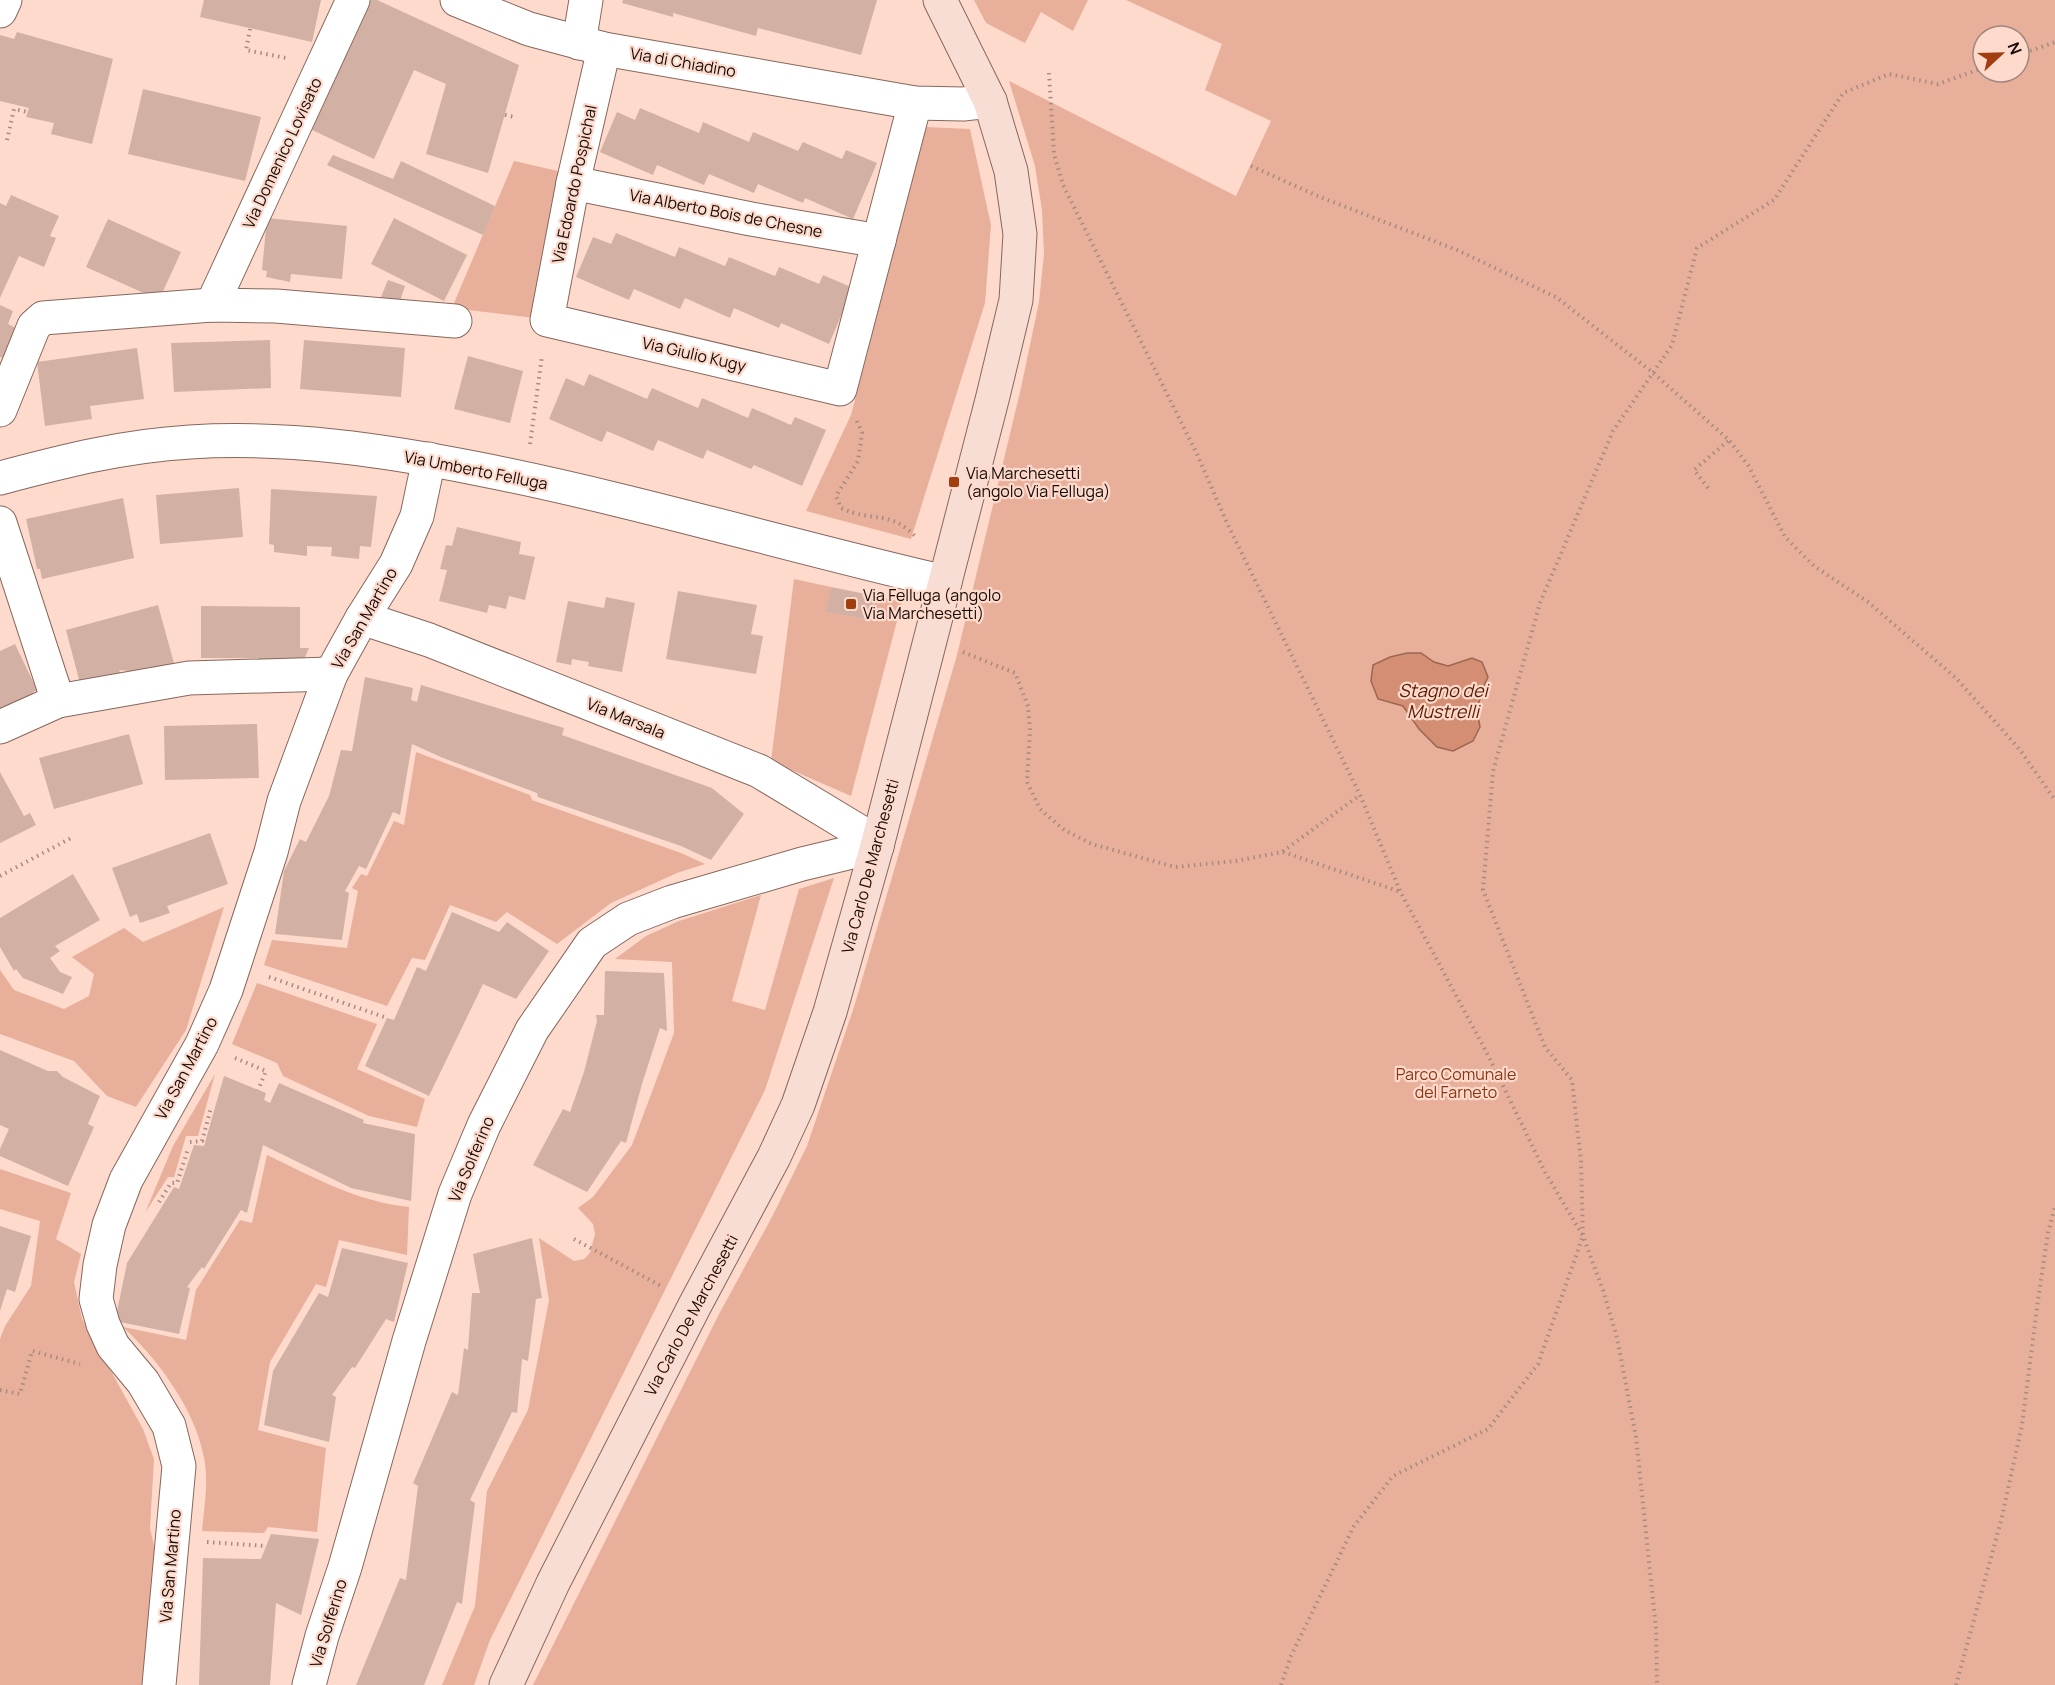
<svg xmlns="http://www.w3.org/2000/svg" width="2055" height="1685" font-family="Manrope,sans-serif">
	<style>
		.green { fill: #e8af9a; fill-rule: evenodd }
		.water { fill: #d48e74; stroke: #9b6753; stroke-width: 1.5 }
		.building { fill: #d2b0a3 }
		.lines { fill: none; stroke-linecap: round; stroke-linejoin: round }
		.minor-casing { stroke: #87675c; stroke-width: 35 }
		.secondary-casing { stroke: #87675c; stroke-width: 35 }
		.path { stroke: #a68b82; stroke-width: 4; stroke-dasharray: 1.5 4.5; stroke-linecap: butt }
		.minor { stroke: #fff; stroke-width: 33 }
		.secondary { stroke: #f7ddd4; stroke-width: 33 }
		.poi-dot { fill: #a23d0f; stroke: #fedacd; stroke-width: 2 }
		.labels { text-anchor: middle; stroke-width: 4.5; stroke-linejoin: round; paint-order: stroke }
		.street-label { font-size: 16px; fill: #160b07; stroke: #fedacd }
		.poi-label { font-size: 16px; fill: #160b07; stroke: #fedacd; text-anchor: start }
		.park-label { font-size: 16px; fill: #8a3612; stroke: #fedacd }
		.water-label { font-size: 18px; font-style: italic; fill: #5a1b00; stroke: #fedacd }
	</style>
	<rect width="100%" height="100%" fill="#fedacd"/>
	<g class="green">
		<polygon points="974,0 1088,0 1073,31 1041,12 1025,43 986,23"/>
		<path d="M1126,0H2055V1685H533L718,1316L773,1215L807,1146L854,1007L957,655L1021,388L1039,302L1044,254L1042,210L1035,166L1009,81L1236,196L1271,121L1205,90L1222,44ZM1983,36H2019V72H1983Z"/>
		<polygon points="926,127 970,129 991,225 985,303 911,539 806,511 851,415"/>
		<polygon points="514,161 562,172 535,318 452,308"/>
		<polygon points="794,579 831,587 827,612 871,620 876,596 902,602 851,796 771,761"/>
		<polygon points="416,752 530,795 532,800 681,853 705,864 677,873 611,903 557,944 507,912 496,922 450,905 425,960 412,958 387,1006 264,965 272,940 347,948 358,891 352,888 361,874 367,876 394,821 404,825"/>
		<polygon points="834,878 765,1090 490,1640 474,1685 442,1685 475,1606 487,1491 528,1410 549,1300 539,1238 574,1261 584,1259 590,1253 595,1234 593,1224 578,1208 593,1197 632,1145 674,1033 672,962 615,959 646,936 679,921 761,895 732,1001 765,1010 799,889"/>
		<polygon points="224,907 186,1030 136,1107 107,1096 74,1061 0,1034 0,970 14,990 64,1009 89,996 94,974 72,957 124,928 143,942"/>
		<polygon points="257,983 377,1024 357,1069 425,1099 417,1127 369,1116 283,1076 277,1063 232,1044"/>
		<polygon points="215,1074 198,1136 186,1136 174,1177 168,1177 145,1213 173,1146"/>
		<path d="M267,1155C313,1177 358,1202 409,1207L407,1255L339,1240L326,1287L316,1284L270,1362L258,1430L326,1448L317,1532L268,1527L264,1533L202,1531C204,1507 209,1482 204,1458C196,1411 158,1359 123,1327L186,1340L196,1290L240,1220L252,1223Z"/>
		<polygon points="0,1169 71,1193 56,1239 81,1254 74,1282 82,1319 143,1429 154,1459 150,1528 157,1559 147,1680 141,1685 0,1685 0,1339 5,1326 31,1286 40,1221 0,1209"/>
	</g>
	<polygon class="water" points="1407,653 1421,653 1434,662 1448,666 1472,658 1482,662 1488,677 1482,690 1477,711 1480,727 1473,741 1453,751 1437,747 1419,729 1403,706 1378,699 1371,681 1373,665 1390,657"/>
	<g class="building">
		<polygon points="204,0 321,0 312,42 200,17"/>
		<polygon points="371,0 377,0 519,65 488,173 426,154 446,84 414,70 374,159 312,130"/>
		<polygon points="623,0 877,0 861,55 758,28 756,36 673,13 673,17 622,3"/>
		<polygon points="17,32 113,59 92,144 51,134 54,123 26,117 29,108 0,101 0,35 14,39"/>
		<polygon points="143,89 261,117 245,181 128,154"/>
		<polygon points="640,108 699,133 703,122 749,142 753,132 798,151 803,142 842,159 846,150 877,163 853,219 805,198 803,203 758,184 754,193 709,174 704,185 657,165 653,175 600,152 617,112 635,120"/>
		<polygon points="333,155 393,179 401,161 495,206 483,235 327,165"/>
		<polygon points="11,195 59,216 50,236 56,238 44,267 19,256 0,298 0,203 6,206"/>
		<polygon points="267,218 347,226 342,279 291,274 290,282 266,277 267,271 262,270"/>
		<polygon points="394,218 467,255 444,301 371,264"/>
		<polygon points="108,219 181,252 159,300 86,267"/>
		<polygon points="616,233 675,257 679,247 725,266 729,257 775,276 779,267 819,284 823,275 853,288 829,344 781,323 779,328 734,308 730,318 685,298 680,309 634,289 629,300 576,277 593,237 611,244"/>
		<polygon points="388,280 405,286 398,307 378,304"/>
		<polygon points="0,305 13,311 8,324 16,328 3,358 0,357"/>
		<polygon points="270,340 271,388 174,392 171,343"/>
		<polygon points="304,340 405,348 401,397 300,389"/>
		<polygon points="137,348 144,399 90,406 92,419 45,426 37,362"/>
		<polygon points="468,356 523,371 510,423 454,409"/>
		<polygon points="589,374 647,399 652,388 698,408 702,398 748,418 752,408 791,425 795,417 826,430 802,486 754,465 751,469 707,450 703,459 658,440 653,451 607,431 602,442 549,419 566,378 584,386"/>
		<polygon points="239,488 243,537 160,544 156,495"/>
		<polygon points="271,489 377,496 371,547 360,546 359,559 331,556 332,547 307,546 307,556 274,552 274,545 269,544"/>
		<polygon points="123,498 134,558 42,579 40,569 37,569 26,519"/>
		<polygon points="457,527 521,542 519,554 535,557 525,600 509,596 506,609 489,605 487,613 439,601 447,570 440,569 446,545 452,546"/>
		<polygon points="831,587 876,596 871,620 826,612"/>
		<polygon points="678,591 757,605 751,634 763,636 756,674 666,659"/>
		<polygon points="606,597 635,603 622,672 588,666 589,662 572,659 571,665 556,662 568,601 604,608"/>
		<polygon points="158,605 175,667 131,677 130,671 119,670 122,676 81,687 66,630"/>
		<polygon points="201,606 300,607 300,648 309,648 300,669 259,669 258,658 201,658"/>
		<polygon points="15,644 37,690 33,692 37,700 0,715 0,651"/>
		<polygon points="365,677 413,688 411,700 417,702 421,685 564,728 562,735 712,788 744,814 711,860 681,846 538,797 537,793 443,758 412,744 400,815 393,812 366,869 359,866 345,891 349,893 342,940 275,934 284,871 300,839 306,842 329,796 341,750 352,751"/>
		<polygon points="257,724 259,778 165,780 164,726"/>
		<polygon points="129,734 143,784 54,809 39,758"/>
		<polygon points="0,772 24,816 30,813 36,825 0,843"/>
		<polygon points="210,833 228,884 167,906 170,913 140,923 137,914 130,917 112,868"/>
		<polygon points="73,874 100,920 55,946 60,951 50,958 60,972 72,977 63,994 23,978 16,969 14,971 0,947 0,918"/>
		<polygon points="452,912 499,932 507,922 549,951 516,999 483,984 429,1096 365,1066 387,1018 394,1020 417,967 426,971"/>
		<polygon points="605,971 664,973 667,1031 660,1028 642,1084 626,1143 621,1141 587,1192 533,1165 563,1109 570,1112 584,1072 597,1021 596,1015 604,1015"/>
		<polygon points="0,1050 48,1071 57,1071 63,1077 100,1096 88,1124 94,1127 68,1186 0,1156 0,1149 9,1129 0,1125"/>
		<polygon points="224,1076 266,1093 264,1100 270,1103 279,1083 364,1120 363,1123 415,1134 411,1201 351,1188 263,1145 247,1213 241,1210 204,1269 202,1267 187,1287 190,1288 179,1334 115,1321 127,1263 174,1187 179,1189 194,1145 204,1146"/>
		<polygon points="0,1226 31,1236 15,1292 7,1289 0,1311"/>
		<polygon points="532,1238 542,1298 536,1299 528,1361 522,1359 517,1413 512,1412 470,1500 475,1503 462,1604 457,1602 424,1685 356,1685 400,1578 406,1580 418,1486 413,1483 452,1392 458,1395 464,1348 468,1350 472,1293 480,1293 473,1254"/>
		<polygon points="342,1248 408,1263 394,1322 386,1319 355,1368 352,1367 332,1395 336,1397 329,1442 264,1425 273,1371 319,1293 328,1297"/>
		<polygon points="271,1534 319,1539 301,1615 276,1603 270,1685 199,1685 203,1558 261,1559"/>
	</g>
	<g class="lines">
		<defs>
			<g id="minor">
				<polyline points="457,0 529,29 604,49 915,103 963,104 990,101"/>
				<polyline points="0,11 5,0"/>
				<polyline points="579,43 586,0"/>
				<polyline points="604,49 573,183 547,320 840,389 915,103"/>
				<polyline points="573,183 751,219 879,241"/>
				<polyline points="212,305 353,0"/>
				<polyline points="0,410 34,326 43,318 212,305 276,306 455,321"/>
				<path d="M0,478C64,461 123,446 190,442C286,436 384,450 479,469C636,500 789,546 945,582"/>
				<polyline points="0,523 58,701"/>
				<polyline points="362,618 429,640 759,771 865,835 877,846"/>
				<polyline points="0,727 58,701 189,678 331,674"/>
				<polyline points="159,1685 179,1466 169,1426 143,1382 113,1346 103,1324 96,1299 100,1265 109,1225 126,1180 202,1044 226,990 271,852 284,801 331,674 362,618 396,564 417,516 429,459"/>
				<polyline points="309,1685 322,1636 345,1567 409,1341 455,1194 484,1125 532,1030 592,943 628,919 672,902 802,864 877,846"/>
			</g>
			<polyline id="secondary" points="506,1685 553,1583 695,1305 774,1157 798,1105 830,1012 877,846 993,396 1016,300 1020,234 1011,171 990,101 940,0"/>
		</defs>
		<use href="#minor" class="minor-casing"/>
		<use href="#secondary" class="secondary-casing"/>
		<g class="path">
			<polyline points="250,29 246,50 286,58"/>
			<polyline points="2019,55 2055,42"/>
			<polyline points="1049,73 1054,154 1063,185 1197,454 1227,523 1360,795 1401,893 1488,1055 1545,1172 1583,1236 1603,1290 1617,1338 1636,1437 1656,1629 1657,1685"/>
			<polyline points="505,115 514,117"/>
			<polyline points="7,140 14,109 28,112"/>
			<polyline points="1251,166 1320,197 1457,250 1556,297 1652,372 1729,440 1748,465 1785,537 1814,566 1868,602 1957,679 2020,750 2055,800"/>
			<path d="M857,421L862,433L858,461L836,496L841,508C873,523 889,509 916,537"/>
			<polyline points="530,444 542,356"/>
			<polyline points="1708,488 1694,470 1729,440"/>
			<polyline points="963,652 1015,673 1028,706 1030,730 1027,782 1040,809 1064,830 1092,844 1175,867 1236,861 1282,852 1360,795"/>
			<polyline points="1283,852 1401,892"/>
			<polyline points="0,876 71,838"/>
			<polyline points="269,977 387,1018"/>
			<polyline points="235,1058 266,1071 258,1090"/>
			<polyline points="190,1142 202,1141 211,1108"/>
			<polyline points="159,1202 171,1183 177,1183 188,1149"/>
			<polyline points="574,1239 663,1287"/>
			<polyline points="0,1390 20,1394 32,1351 80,1364"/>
			<polyline points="207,1542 266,1546"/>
			<polyline points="1281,1685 1291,1656 1354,1526 1393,1476 1488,1429 1538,1364 1583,1236 1581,1162 1572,1080 1545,1047 1483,890 1493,771 1540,603 1613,431 1672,345 1697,248 1774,200 1843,93 1889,74 1938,84 1983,68"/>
			<polyline points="1956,1685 2001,1521 2022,1425 2038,1300 2048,1233 2055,1206"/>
		</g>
		<use href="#minor" class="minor"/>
		<use href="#secondary" class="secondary"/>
	</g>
	<g class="poi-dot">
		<rect x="948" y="476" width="12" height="12" rx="3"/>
		<rect x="845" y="598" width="12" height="12" rx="3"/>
	</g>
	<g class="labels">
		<g class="street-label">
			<text transform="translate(683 62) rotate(10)" y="6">Via di Chiadino</text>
			<text transform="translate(282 153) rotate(-65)" y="6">Via Domenico Lovisato</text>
			<text transform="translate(574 184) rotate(-78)" y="6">Via Edoardo Pospichal</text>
			<text transform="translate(726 213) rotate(11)" y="6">Via Alberto Bois de Chesne</text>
			<text transform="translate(694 354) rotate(13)" y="6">Via Giulio Kugy</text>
			<text transform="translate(476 470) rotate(11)" y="6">Via Umberto Felluga</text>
			<text transform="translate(364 618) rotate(-60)" y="6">Via San Martino</text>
			<text transform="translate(626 718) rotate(22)" y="6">Via Marsala</text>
			<text transform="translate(870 866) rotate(-75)" y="6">Via Carlo De Marchesetti</text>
			<text transform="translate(186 1068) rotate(-62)" y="6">Via San Martino</text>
			<text transform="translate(471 1159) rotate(-67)" y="6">Via Solferino</text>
			<text transform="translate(691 1315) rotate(-62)" y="6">Via Carlo De Marchesetti</text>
			<text transform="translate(170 1566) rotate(-85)" y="6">Via San Martino</text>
			<text transform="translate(328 1623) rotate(-73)" y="6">Via Solferino</text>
		</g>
		<g class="poi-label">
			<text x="966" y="479">Via Marchesetti<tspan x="966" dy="18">(angolo Via Felluga)</tspan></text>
			<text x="863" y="601">Via Felluga (angolo<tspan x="863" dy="18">Via Marchesetti)</tspan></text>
		</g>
		<g class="park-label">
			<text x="1456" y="1080">Parco Comunale<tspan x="1456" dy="18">del Farneto</tspan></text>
		</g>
		<g class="water-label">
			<text x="1443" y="697">Stagno dei<tspan x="1443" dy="21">Mustrelli</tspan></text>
		</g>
	</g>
	<g transform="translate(2001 54) rotate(68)"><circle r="28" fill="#fedacd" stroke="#a1877e" stroke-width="1.5"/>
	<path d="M0-4.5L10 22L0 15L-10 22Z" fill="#a23d0f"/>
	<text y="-9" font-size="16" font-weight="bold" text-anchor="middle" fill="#160b07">N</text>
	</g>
</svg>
